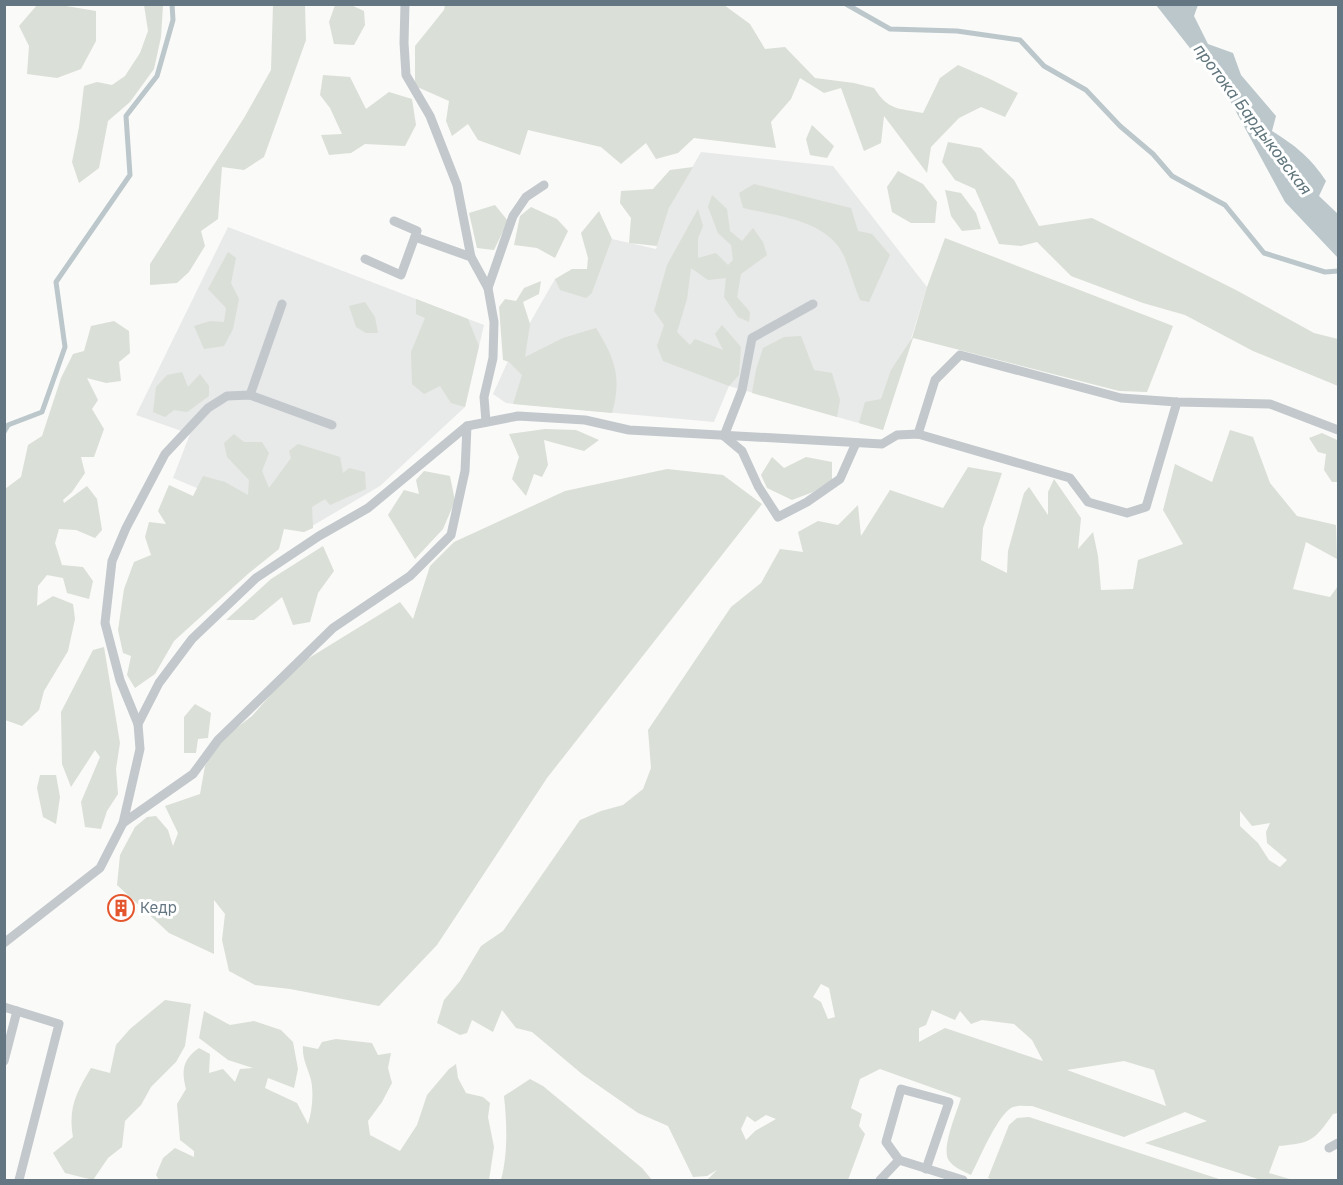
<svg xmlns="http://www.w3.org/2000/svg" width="1343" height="1185" font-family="Inter,sans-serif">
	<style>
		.built { fill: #e8e9e9 }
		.green { fill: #dadfd7; fill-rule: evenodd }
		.water { fill: #bbc7cb }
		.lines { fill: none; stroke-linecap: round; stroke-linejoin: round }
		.stream { stroke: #bbc7cb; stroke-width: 5 }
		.service { stroke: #c3c8cc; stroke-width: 9 }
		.labels { text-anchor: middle; stroke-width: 6; stroke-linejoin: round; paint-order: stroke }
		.poi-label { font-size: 15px; fill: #657683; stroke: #fff; text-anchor: start }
		.water-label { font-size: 16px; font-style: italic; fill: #60757c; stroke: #fff }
	</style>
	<rect width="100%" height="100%" fill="#fafaf8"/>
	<g class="built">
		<polygon points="701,152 833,166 927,287 883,430 729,386 714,422 506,403 493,394 508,361 555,279 592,293 612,239 656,249 669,208"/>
		<polygon points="228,227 484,325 465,407 380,486 302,532 173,478 190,434 136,415"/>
	</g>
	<g class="green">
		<polygon points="37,5 60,5 96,11 96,41 81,69 57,78 27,74 29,46 19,26"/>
		<polygon points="144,5 163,5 161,37 154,69 130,102 108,121 99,168 79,183 72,162 79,127 84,86 97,82 112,85 125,76 140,53 148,31"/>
		<polygon points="273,5 305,5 306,40 264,157 244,170 222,167 218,219 201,231 205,246 189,272 177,283 150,285 150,264 244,118 271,70"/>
		<polygon points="335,5 351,5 364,11 365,25 354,45 334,44 329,22"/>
		<path d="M445,5H724L750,24L765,49L785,47L815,78L854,83L874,88C889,111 898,108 923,113L940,78L958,65L988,78L1018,93L1005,117L981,107L959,118L931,147L927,173L884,116L881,143L864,151L841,88L824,93L800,78L791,99L771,122L776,148L694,138L678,153L656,159L646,143L621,164L601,147L528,130L520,155L478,140L468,124L452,136L446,121L449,101L415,86V46L444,10Z"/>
		<polygon points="323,75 350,77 366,109 389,92 412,99 416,125 405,146 365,144 351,153 329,155 321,135 342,134 330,108 320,95"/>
		<polygon points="812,125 834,146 827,158 810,155 806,139"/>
		<polygon points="948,142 981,148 1014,180 1039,226 1092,218 1236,290 1314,333 1338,339 1338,386 1253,351 1185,315 1143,303 1071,276 1037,242 1021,246 999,244 975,189 955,180 942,162"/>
		<polygon points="693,167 669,208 657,246 629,243 631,218 620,203 621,191 653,189 670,170"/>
		<polygon points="898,171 923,184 937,202 935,223 911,223 892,212 887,187"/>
		<path d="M754,184L851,208L858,231L872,234L890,255L869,302L860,300C854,286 850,270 844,256C828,220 778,216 743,208L739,193Z"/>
		<polygon points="945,190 961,193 976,213 981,229 962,231 951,216"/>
		<polygon points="712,195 727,209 730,231 742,241 753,228 763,242 767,255 741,274 737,297 750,312 749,322 738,317 724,297 726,278 708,280 691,268 687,299 677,332 690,345 695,339 723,350 715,334 722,325 741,347 739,375 729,386 663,361 657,346 664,325 654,311 667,265 698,209 703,226 698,238 698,258 716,253 728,265 733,260 731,245 718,233 708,207"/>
		<polygon points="495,205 508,221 494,250 477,248 469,213"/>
		<polygon points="531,207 557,219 568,231 555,258 537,248 514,245 520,216"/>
		<polygon points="599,211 612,239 592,293 586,298 560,290 555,279 572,269 587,269 588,258 581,233"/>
		<polygon points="945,238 1173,326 1147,392 1119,391 913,338 883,430 859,423 865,402 881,399 891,370 912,338 927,287"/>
		<polygon points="228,252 236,258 231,283 239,299 233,329 224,346 204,349 194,326 210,321 224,322 226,308 208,289"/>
		<path d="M541,281L539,294L523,302L530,324L525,357L563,338L596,328C615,359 622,377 612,413L513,404L522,375L509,362L503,360L499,307L505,299L516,301L524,288Z"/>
		<polygon points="416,299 468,319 479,346 465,407 451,403 440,386 424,394 412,384 411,352 425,318 416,314"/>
		<polygon points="365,302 375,317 378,333 366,333 356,327 349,306"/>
		<polygon points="114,321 129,331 130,353 119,362 121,381 106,383 87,378 98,400 92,409 104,429 94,457 81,457 85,473 72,492 63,500 64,503 87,486 97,499 102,530 95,538 76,530 59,529 55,543 62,565 83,567 93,581 89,599 67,593 63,578 47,575 38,586 37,606 53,596 73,604 75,619 68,651 44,691 39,710 22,726 5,720 5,489 21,477 28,445 42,436 61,378 73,354 84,351 91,326"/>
		<polygon points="801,336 814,370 832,373 840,400 837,417 752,393 756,370 763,348 784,337"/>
		<polygon points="182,372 188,387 200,374 209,386 209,396 187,412 174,410 165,417 153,412 156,387 167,375"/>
		<polygon points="545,429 576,430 599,440 584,451 544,440 548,465 542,477 534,474 526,496 512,479 519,457 509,434"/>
		<path d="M1230,430L1253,437L1270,483L1297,516L1336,525L1337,559L1306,542L1293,589L1330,597L1338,586V1113L1333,1114C1314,1141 1311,1143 1279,1146L1269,1173L1293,1180H1261L1145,1143L1207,1121L1185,1112L1124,1137L1032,1106C1026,1106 1019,1105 1013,1107C998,1113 979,1160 971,1175C963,1171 952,1167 948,1159C942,1146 957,1112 961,1098L880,1069L860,1079L851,1108L862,1114L859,1126L865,1134L848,1180H707L717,1170L707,1176L693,1177L668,1126L638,1113L582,1074L532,1032L516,1028L502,1010L493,1032L472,1020L467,1033L460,1035L437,1023L444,1000L460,981L481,946L503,931L580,820L601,811L623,805L643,789L651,768L648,730L731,607L761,583L780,549L803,552L798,532L818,521L838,525L858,505L861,536L890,490L943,508L968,467L1002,473L983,528L981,560L1007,573L1008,551L1024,493L1029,487L1048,515V492L1054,479L1081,518L1078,549L1093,532L1098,556L1101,590L1133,589L1138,560L1183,544L1163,510L1175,464L1212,482ZM1240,811L1252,826L1270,823L1266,832L1267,843L1287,860L1280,867L1269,860L1258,843L1240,826ZM821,984L829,988L835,1017L828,1019L821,1002L813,997ZM932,1010L955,1020L960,1011L971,1024L982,1020L1014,1024L1032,1040L1043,1061L945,1028L919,1042V1028L926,1025ZM1124,1061L1154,1070L1166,1106L1067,1070ZM766,1115L776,1119L755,1131L746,1140L741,1129L747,1116L755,1122Z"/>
		<polygon points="1322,433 1337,440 1338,482 1332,482 1324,470 1326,454 1318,452 1309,438"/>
		<polygon points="234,434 244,442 262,442 269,453 262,471 269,488 291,458 289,451 298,444 340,457 343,473 349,468 365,472 366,489 330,505 325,499 312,507 313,528 304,532 284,529 279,549 249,573 174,641 155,674 135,688 127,675 131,656 123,653 118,630 124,589 134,562 151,555 145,537 149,522 166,524 158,511 169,485 193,496 203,476 225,482 248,495 249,480 227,457 224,443"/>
		<polygon points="772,457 784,468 806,457 832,462 832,480 813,492 792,500 767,488 761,475"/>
		<polygon points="667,469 723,475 762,504 547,778 437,945 379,1006 290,989 255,985 229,971 222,940 225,914 214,900 214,954 169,933 117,885 120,855 135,827 147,817 156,816 168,830 173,846 178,833 165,806 200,794 205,766 217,743 252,716 296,666 400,602 413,619 430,566 454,542 565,491"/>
		<polygon points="424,471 450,476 455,501 443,529 415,559 388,515 404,490 419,494 416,480"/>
		<polygon points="323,546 334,571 318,593 310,622 293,625 282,597 254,620 226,620 271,579"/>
		<polygon points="104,647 120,743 116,769 118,794 107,811 101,829 85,827 81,802 100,757 95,750 71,787 62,764 61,712 93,650"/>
		<polygon points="195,704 211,713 208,738 198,739 196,753 184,753 184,717"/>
		<polygon points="40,775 56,775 60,797 56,824 43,817 37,788"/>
		<path d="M165,1000L191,1004L185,1046L176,1062L151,1087L141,1105L125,1121L122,1147L108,1158L93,1180L65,1173L53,1153L73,1137C68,1108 76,1093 91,1068L110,1073L116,1045L130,1029Z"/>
		<path d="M204,1011L230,1025L254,1021L281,1030L293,1042L298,1069L294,1088L268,1078L265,1088L297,1103L308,1124C312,1111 314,1094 311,1080C308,1068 302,1059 303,1046L318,1049L322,1042L336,1039L372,1043L378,1055L391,1053L388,1068L392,1083L382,1102L368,1121L370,1135L400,1151L417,1125L427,1095L449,1069L456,1064L458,1078L466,1093L483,1097L490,1103L488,1117L494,1147L489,1180H159L156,1175L163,1158L175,1148L194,1157V1151L180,1140L177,1104L186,1089C181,1070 183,1059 199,1048L210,1054L209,1073L223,1069L235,1082L240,1069L253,1068L228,1060L199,1038Z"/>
		<path d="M530,1079L543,1086L642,1168L652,1180H501C508,1154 507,1124 504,1096Z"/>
		<polygon points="1029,1117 1222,1180 994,1180 988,1178 1009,1125 1017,1118"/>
	</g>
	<path class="water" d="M1156,5H1198L1194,16L1208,44L1233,53L1241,75L1276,116L1272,131C1296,146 1311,158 1326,181L1319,196L1338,214V258L1285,202L1227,95Z"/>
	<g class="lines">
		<g class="stream">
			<polyline points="846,4 890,29 957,31 1020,40 1044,66 1086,90 1120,126 1153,154 1172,176 1225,205 1264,253 1325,272 1338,271"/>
			<polyline points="4,432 8,425 42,412 65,347 56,282 130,175 126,116 157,76 173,20 172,4"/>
		</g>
		<g class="service">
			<polyline points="405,4 404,43 406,75 430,116 457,185 471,257"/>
			<polyline points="415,237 471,257 488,288 494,322 493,358 484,397 486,422"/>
			<polyline points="365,259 401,275 417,231 394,221"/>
			<polyline points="488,288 513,216 526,197 544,185"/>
			<polyline points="813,304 752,338 742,390 724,436 742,451 758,486 778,517 807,502 840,479 856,443"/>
			<polyline points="250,395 282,304"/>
			<polyline points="918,434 935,380 960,355 1121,398 1177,402 1270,404 1338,430"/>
			<polyline points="138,724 159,683 192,639 256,578 319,536 368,508 467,426 518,416 585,420 629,430 882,444 897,435 918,434 1070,478 1088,502 1127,513 1146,507 1177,402"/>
			<polyline points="123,823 193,774 218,740 333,628 410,576 451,535 465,471 467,426"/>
			<polyline points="4,943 100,868 123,823 140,749 138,724 120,680 105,623 112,561 126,528 165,454 208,408 227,396 250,395 332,425"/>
			<polyline points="4,1007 59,1024 19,1180"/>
			<polyline points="4,1061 17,1011"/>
			<polyline points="1329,1148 1338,1143"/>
			<polyline points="899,1160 886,1142 901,1089 949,1102 926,1169"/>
			<polyline points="880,1180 899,1160 963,1180"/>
		</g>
	</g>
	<defs>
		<symbol id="building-ring" viewBox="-11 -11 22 22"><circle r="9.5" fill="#fff" stroke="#e4572e" stroke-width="1.5"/><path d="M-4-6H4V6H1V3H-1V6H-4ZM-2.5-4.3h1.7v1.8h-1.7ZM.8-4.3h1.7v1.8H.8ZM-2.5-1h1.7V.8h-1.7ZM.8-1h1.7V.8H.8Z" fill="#e4572e"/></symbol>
	</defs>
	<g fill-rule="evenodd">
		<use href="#building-ring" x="106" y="893" width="30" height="30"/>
	</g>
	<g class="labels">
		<g class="poi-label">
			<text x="140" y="913">Кедр</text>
		</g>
		<g class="water-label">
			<text transform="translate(1253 119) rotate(53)" y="6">протока Бардыковская</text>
		</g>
	</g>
	<rect width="1343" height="1185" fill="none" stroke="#657683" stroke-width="12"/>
</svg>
